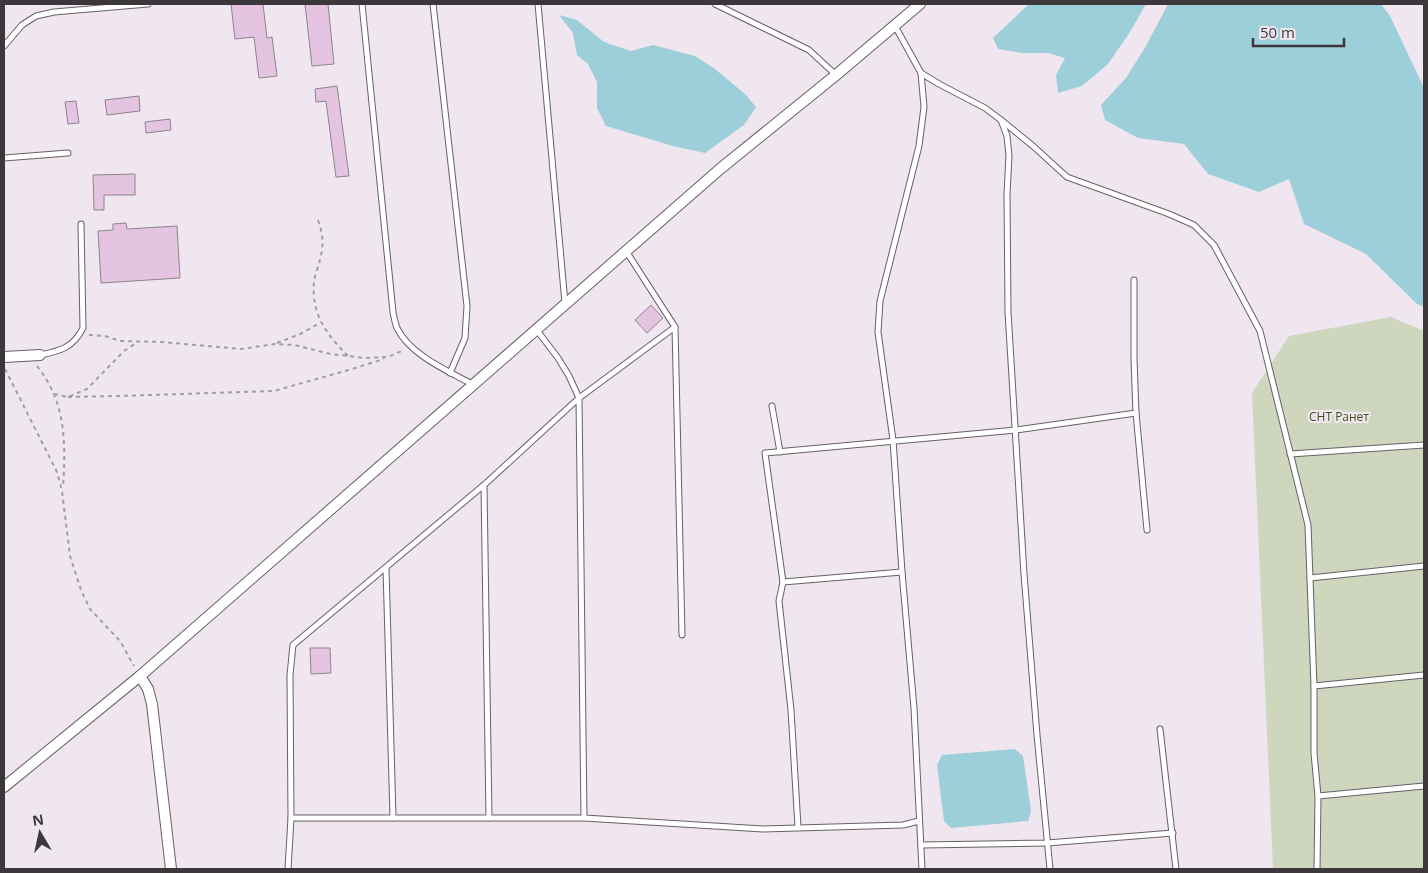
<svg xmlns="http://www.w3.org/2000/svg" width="1428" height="873" font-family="'Open Sans',sans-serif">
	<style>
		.green { fill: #ced6be }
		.water { fill: #9ccfd9 }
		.building { fill: #e5c4e2; stroke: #8d848d }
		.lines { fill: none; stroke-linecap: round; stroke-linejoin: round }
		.service-casing { stroke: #686068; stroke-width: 7 }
		.minor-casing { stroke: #686068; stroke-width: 12 }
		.path { stroke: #a39ca4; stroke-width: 2; stroke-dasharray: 4 4; stroke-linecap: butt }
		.service { stroke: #fff; stroke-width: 5 }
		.minor { stroke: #fff; stroke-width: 10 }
		.labels { text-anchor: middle; stroke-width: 4.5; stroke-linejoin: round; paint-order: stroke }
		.park-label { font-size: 12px; fill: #3f4f13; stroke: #efe6f0 }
	</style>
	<rect width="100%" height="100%" fill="#efe6f0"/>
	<polygon class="green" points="1391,317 1424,331 1424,869 1273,869 1252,393 1289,336"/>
	<g class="water">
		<polygon points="1029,4 1146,4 1130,32 1108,64 1082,86 1058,93 1056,75 1065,58 1048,53 1022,53 998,49 993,38"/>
		<polygon points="1168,4 1381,4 1390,16 1424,88 1424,307 1417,304 1366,254 1304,224 1289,179 1259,192 1208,174 1184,144 1138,138 1105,120 1101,105 1126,78 1146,46"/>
		<polygon points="559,15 577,20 604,42 631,51 653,45 695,56 715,69 745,94 756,107 744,125 705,153 673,146 606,126 597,108 597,82 588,64 577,55 573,33"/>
		<polygon points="1015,749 1023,756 1031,811 1028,821 951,828 944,821 937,765 942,755"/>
	</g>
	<g class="building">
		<polygon points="231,4 263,4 267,38 272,37 277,76 259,78 254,37 235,39"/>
		<polygon points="305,4 328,4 334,64 312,66"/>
		<polygon points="337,86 349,176 336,177 326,101 316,102 315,89"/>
		<polygon points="139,96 140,111 107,115 105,100"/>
		<polygon points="76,101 79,123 68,124 65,102"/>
		<polygon points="170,119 171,130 146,133 145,122"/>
		<polygon points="135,174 135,195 104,195 104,210 94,210 93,175"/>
		<polygon points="126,223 127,229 177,226 180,278 101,283 98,231 113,230 113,224"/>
		<polygon points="651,305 663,318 647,333 635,320"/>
		<polygon points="310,648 330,648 331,673 311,674"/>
	</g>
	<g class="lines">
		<defs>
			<g id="service">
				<path d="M362,4L393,312C394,317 395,323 397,328C410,355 448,371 472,384"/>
				<polyline points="433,4 467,306 465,338 450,373"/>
				<polyline points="538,4 565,303"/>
				<polyline points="715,4 809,50 836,75"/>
				<polyline points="895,26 921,73 924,107 919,146 880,301 878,332 893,440 902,572 914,708 922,869"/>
				<polyline points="4,46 22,25 36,16 54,12 148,4"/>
				<polyline points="921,73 939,84 985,108 1001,120 1007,136 1009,156 1007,194 1008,312 1024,574 1037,735 1050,869"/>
				<polyline points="1001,120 1033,146 1067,177 1169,214 1194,225 1214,245 1260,331 1308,525 1314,686 1314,753 1318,796 1317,869"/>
				<polyline points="4,158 68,153"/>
				<polyline points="626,251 675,327 682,635"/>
				<polyline points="1134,280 1134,359 1136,413 1147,530"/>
				<polyline points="536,329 558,358 569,376 579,398 584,818"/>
				<path d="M40,355C60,351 73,348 83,328L81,224"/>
				<polyline points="772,406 780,452"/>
				<polyline points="1290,454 1424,445"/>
				<polyline points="484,485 489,818"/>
				<polyline points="386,568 393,818"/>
				<polyline points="1310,578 1424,566"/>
				<polyline points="783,582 902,572"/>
				<polyline points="1314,686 1424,675"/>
				<polyline points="1160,729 1176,869"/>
				<polyline points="1318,796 1424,786"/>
				<polyline points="291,818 584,818 763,829 903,825 919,821"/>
				<polyline points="798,827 791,710 779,601 783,582 765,453 1016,430 1136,413"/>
				<polyline points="921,845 1047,843 1173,833"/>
				<polyline points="288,869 291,818 290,675 293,645 484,485 579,398 675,327"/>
			</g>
			<g id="minor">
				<polyline points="4,357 40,355"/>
				<polyline points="140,676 148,689 152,704 171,869"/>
				<polyline points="4,787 140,676 720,169 836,75 920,4"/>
			</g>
		</defs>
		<use href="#service" class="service-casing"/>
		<use href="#minor" class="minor-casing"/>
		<g class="path">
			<path d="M318,220C323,234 324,245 320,259C319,266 315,274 314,281C311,314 326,334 348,356"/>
			<polyline points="89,335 105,336 120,341 162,342 241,349 275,344 294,345 331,354 364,358 388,357 404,350"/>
			<polyline points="277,343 300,334 320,323"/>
			<path d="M37,366C66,402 66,443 63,487"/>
			<polyline points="5,369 57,472 62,491 70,556 81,590 90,609 120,641 134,666"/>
			<polyline points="54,394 68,397 87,389 124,351 136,343"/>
			<polyline points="68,397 118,396 274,391 352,369 384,359"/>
		</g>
		<use href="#service" class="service"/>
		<use href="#minor" class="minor"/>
	</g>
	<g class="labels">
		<g class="park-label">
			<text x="1339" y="421">СНТ Ранет</text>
		</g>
	</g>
	<rect width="1428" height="873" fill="none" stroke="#3b373b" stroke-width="10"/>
	<g transform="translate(40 833) rotate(351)" stroke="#efe6f0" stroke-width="4" paint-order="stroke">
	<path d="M0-4L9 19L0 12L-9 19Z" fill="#3b373b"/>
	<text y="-8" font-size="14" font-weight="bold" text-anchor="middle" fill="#3b373b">N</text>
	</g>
	<path d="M1253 38v8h91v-8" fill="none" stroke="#3b373b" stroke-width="2.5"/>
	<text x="1260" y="38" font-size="15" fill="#3b373b" stroke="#efe6f0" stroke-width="4" paint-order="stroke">50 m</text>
</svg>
